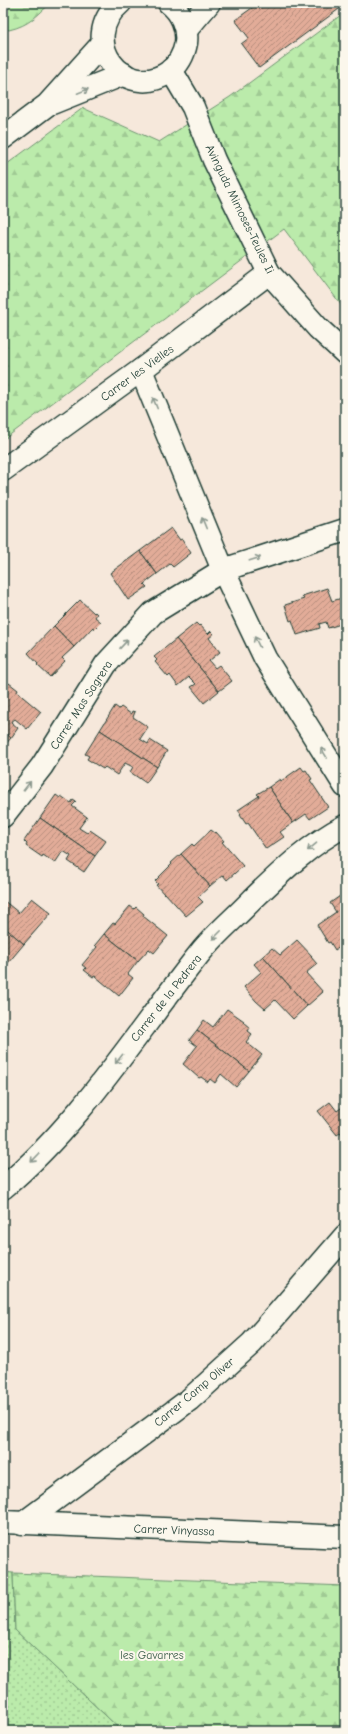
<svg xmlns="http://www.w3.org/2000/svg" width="348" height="1734" font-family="'Comic Neue',sans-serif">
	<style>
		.grass { fill: url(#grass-dots); stroke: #6d9470 }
		.forest { fill: url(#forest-firs); stroke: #6d9470 }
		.building { fill: url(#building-hatch); stroke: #1f3d34 }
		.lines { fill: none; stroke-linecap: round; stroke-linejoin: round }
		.minor-casing { stroke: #1f3d34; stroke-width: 25 }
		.tertiary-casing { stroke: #1f3d34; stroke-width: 25 }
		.minor { stroke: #fbf7ec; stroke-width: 22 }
		.tertiary { stroke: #fbf7ec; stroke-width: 22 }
		.oneway { stroke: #8d9a90 }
		.labels { text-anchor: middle; stroke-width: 4; stroke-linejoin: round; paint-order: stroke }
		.street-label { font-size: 12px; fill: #1f3d34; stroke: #fbf7ec }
		.park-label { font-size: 12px; fill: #3e604c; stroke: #fbf7ec }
	</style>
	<defs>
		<pattern id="grass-dots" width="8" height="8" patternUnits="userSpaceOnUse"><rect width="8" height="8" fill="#bbebab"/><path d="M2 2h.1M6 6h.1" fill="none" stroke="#a0ca94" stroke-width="1.8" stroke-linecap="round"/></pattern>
		<pattern id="forest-firs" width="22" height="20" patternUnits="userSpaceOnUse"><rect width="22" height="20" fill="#bbebab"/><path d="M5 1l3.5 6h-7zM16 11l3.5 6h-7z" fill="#a0ca94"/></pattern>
		<pattern id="building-hatch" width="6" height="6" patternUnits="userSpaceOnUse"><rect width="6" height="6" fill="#e2ac98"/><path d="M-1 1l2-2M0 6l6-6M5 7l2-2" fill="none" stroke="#b78d7d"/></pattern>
	</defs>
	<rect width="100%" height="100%" fill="#f6e8db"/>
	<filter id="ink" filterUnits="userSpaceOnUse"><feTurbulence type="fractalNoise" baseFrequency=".025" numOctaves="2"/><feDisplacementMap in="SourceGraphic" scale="8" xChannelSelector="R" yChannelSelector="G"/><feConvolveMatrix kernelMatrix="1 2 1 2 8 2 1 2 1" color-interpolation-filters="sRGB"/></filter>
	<g filter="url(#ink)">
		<polygon class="grass" points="3,1572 13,1573 15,1630 122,1731 3,1731"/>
		<g class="forest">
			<path d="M3,3H51C36,16 30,25 9,30L3,27Z"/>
			<polygon points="345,12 345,310 284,229 3,440 3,167 83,108 159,142 230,97"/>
			<polygon points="13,1573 345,1586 345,1731 122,1731 15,1630"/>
		</g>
		<g class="building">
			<polygon points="259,3 335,3 339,9 259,68 241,44 249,38 235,20"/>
			<polygon points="171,528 180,540 182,539 191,553 173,567 170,564 157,574 140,551"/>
			<polygon points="140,551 157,574 144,584 147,587 128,600 110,573"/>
			<polygon points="327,588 332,601 342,598 345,612 340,613 344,623 328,628 326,622 319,624 320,628 297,635 292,620 290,621 285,605 304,599 302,596"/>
			<polygon points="80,600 94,613 95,612 97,614 95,617 101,622 94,629 93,627 74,647 54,626"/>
			<polygon points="196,623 199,626 200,625 208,634 211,631 214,634 209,638 220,652 209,661 215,668 219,665 232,681 219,691 176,639"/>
			<polygon points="54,626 74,647 62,658 65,661 50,677 37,665 38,664 28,653"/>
			<polygon points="176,639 219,691 204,703 191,687 196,684 189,677 178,686 170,675 168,677 155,662 157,660 154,657"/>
			<polygon points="4,681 8,684 9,683 18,690 17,692 41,712 27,729 15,719 11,722 18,728 11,738 3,731 3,683"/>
			<polygon points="115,706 119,709 121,707 131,714 132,711 135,712 133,717 148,727 140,739 148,744 150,740 167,751 157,767 100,730"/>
			<polygon points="100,730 157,767 146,783 130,772 133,767 125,763 117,775 105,767 103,769 87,759 89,756 85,754"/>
			<polygon points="3,731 11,738 4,746 3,745"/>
			<polygon points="301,767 304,771 306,770 312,779 310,780 328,807 310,819 306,814 293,823 269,787 280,779 281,781"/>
			<polygon points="269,787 293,823 280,832 284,837 266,849 248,823 246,824 240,815 241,814 238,810 259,796 257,794"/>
			<polygon points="56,795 60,798 61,796 71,803 73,800 76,802 72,806 87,817 79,828 87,833 90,830 106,841 95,856 40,818"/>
			<polygon points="40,818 95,856 84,872 68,861 71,856 63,851 55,863 43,855 42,857 26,846 27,844 24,841"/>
			<polygon points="211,830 215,833 216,832 224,841 222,842 243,866 227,880 223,875 210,886 181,854 192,844 194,846"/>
			<polygon points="181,854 210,886 198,897 203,902 186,916 165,893 164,894 156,885 158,884 155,881 172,864 171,863"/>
			<polygon points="345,893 345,904 340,896"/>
			<polygon points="340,896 345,904 345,950 341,953 338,948 335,950 330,942 328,943 317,925 336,912 330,903"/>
			<polygon points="32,898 51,913 24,944 3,926 3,900 19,913"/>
			<polygon points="130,906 134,909 136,907 144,914 143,916 168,936 154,953 149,949 138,961 104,934 113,923 115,924"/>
			<polygon points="3,926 24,944 3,969"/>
			<polygon points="104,934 138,961 128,974 133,978 119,996 95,976 93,977 84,970 86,968 82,965 97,947 95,945"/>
			<polygon points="297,940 312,956 311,957 317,964 306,973 323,992 307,1006 263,956 272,948 280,955"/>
			<polygon points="263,956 307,1006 293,1019 275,1000 265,1009 256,1001 244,987 261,972 254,964"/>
			<polygon points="227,1009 244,1021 243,1022 250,1028 248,1031 252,1034 246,1042 262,1055 249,1071 197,1030 204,1020 213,1027"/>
			<polygon points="197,1030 249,1071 236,1087 221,1074 215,1083 210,1079 208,1082 201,1077 199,1078 183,1064 197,1046 189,1040"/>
			<polygon points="330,1102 337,1111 345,1105 345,1139 340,1133 337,1135 318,1111"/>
		</g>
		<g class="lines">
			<defs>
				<g id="minor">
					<polyline points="171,70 193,107 214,160 269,273 318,328 345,353"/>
					<polyline points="141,370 223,570 265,658 345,786"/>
					<polyline points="3,470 141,370 269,273"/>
					<polyline points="3,816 42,766 106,664 153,613 223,570 345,530"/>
					<path d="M3,1188C82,1122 136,1033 200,953C215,934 236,917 253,899C281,872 310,844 345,826"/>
					<polyline points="3,1522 345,1537"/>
					<polyline points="22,1524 189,1400 252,1343 345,1236"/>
				</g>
				<g id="tertiary">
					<path d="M120,3C76,40 124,103 169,72C178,65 184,54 186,43C188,28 181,12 169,3"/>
					<polyline points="186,30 209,3"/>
					<polyline points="52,103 124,74"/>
					<polyline points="3,138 47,105 102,44"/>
				</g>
			</defs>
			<use href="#minor" class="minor-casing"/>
			<use href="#tertiary" class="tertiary-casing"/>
			<use href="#minor" class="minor"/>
			<use href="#tertiary" class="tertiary"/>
		</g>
		<defs><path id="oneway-shaft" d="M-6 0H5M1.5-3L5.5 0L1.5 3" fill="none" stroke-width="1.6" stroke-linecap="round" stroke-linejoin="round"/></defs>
		<g class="oneway">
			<use href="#oneway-shaft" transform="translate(83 91) rotate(-22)"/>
			<use href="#oneway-shaft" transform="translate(155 403) rotate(-112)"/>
			<use href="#oneway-shaft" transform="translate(204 523) rotate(-112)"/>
			<use href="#oneway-shaft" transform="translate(255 559) rotate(-18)"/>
			<use href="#oneway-shaft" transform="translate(257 642) rotate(-116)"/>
			<use href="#oneway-shaft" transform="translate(124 644) rotate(-47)"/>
			<use href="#oneway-shaft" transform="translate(324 753) rotate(-122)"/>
			<use href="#oneway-shaft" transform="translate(27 786) rotate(-52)"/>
			<use href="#oneway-shaft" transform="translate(312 847) rotate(140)"/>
			<use href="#oneway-shaft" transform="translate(217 935) rotate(135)"/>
			<use href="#oneway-shaft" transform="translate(119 1059) rotate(128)"/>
			<use href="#oneway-shaft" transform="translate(35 1158) rotate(134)"/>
		</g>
	</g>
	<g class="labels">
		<g class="street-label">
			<text transform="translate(240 209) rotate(64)" y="4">Avinguda Mimoses-Teules Ii</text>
			<text transform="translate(137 373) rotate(-36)" y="4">Carrer les Vielles</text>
			<text transform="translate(81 705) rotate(-57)" y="4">Carrer Mas Sagrera</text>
			<text transform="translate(166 998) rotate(-52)" y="4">Carrer de la Pedrera</text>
			<text transform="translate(194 1392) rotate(-40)" y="4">Carrer Camp Oliver</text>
			<text transform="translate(174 1530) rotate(2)" y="4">Carrer Vinyassa</text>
		</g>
		<g class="park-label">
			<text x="152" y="1659">les Gavarres</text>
		</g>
	</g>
	<rect width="348" height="1734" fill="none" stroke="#fbf7ec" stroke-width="16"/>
	<rect x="8" y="8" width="332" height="1718" fill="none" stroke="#1f3d34" stroke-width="1.5" filter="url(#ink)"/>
</svg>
